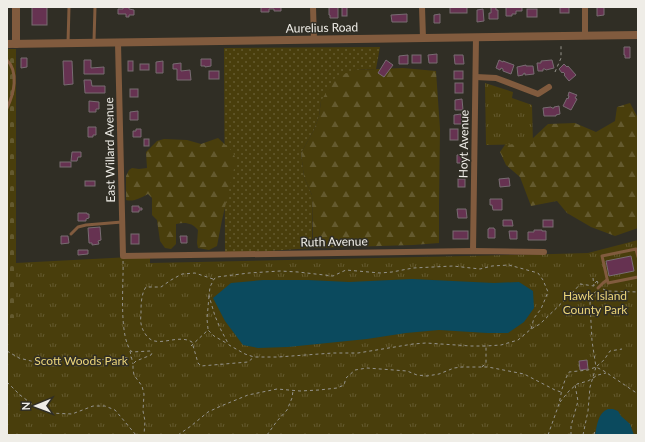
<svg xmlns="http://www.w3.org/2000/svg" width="645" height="442" font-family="Lato,sans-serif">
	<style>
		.grass { fill: url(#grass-dots) }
		.forest { fill: url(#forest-firs) }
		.cemetery { fill: url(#cemetery-stones) }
		.park { fill: url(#park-tufts) }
		.water { fill: #0b4a5e }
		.building { fill: #663251; stroke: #786c72 }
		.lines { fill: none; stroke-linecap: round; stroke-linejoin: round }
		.path { stroke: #95938c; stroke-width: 1; stroke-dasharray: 3 3; stroke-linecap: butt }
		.service { stroke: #815b3e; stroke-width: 3 }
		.minor { stroke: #815b3e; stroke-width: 6 }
		.tertiary { stroke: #815b3e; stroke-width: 8 }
		.labels { text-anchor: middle; stroke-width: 3; stroke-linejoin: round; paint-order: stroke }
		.street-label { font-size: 12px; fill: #efede7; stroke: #302e25 }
		.park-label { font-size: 12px; fill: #ebd479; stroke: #302e25 }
	</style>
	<defs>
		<pattern id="grass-dots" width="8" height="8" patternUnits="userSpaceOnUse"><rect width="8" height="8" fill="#493e0c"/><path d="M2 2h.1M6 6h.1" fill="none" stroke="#645a2f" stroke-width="1.8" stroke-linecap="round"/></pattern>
		<pattern id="forest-firs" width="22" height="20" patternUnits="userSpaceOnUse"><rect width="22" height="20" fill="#493e0c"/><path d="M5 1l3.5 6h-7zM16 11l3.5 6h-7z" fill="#645a2f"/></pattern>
		<pattern id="cemetery-stones" width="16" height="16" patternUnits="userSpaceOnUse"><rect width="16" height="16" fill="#493e0c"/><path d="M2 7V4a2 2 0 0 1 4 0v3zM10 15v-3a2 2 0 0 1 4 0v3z" fill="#645a2f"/></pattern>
		<pattern id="park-tufts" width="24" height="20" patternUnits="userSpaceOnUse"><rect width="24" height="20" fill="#493e0c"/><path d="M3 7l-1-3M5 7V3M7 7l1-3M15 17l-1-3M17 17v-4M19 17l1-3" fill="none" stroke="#645a2f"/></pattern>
	</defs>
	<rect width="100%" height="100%" fill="#302e25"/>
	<polygon class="grass" points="380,47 376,69 355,70 321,101 319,116 314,130 301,153 304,177 312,195 312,248 225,254 224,48"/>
	<g class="forest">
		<polygon points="403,68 436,71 440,129 439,205 439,243 413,245 313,248 312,195 304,177 301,153 314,130 319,116 321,101 335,78 355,70"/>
		<polygon points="630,103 638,118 638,228 615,236 591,227 567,213 557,201 531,206 520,177 506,165 500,152 509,139 532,139 548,124 575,123 596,132 615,121 617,107"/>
		<path d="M218,138L233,152L236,160L222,220L217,246L209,250L198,248L197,243L198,230C192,223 186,222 176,224V244L171,249L165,248L160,241L157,220L152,215V198L148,194C140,198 134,202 126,200V176L129,170L132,168L139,169L147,168L146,152L157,141L164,139L187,140L201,144Z"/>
	</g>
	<rect class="cemetery" x="7" y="49" width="9" height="269"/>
	<g class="park">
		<polygon points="485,83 513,92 512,98 532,105 533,144 486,145"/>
		<polygon points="638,240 638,435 7,435 7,318 16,318 16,263 150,256 150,263 553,254 588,253"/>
	</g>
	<g class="water">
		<polygon points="412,279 494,283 519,282 533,291 534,308 524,322 508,333 487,333 439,330 406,333 367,339 288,347 258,348 243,345 225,321 213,298 231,283 263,280 308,280 349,282"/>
		<path d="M608,409H613L618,411L621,416L630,424L634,435H595C597,425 598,413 608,409Z"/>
	</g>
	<g class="building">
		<rect x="32" y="7" width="15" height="18"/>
		<polygon points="123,7 129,7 129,9 134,10 134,15 129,15 129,17 126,17 126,14 118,14 118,9 123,9"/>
		<polygon points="261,7 281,7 281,11 274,11 274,9 269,9 269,12 261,12"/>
		<polygon points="329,7 338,7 338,18 330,18 330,15 329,15"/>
		<rect x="342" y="7" width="5" height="9"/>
		<rect x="450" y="7" width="17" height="6"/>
		<polygon points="491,7 496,7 496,10 498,10 498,19 489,19 489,13 491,13"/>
		<polygon points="506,7 522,7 522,11 516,11 516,14 512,14 512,16 506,16"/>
		<rect x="560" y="7" width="9" height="6"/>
		<polygon points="597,7 604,7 604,15 597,16"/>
		<polygon points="483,9 484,21 477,22 477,10"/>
		<rect x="527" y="9" width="10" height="8"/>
		<polygon points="407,14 407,22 392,22 391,15"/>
		<polygon points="440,14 440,23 434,23 434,15"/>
		<polygon points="624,47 630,47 630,58 625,58 625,55 624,55"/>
		<polygon points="437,54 437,63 429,63 428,55"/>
		<polygon points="408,55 408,64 399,64 399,56"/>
		<rect x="412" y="55" width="9" height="8"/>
		<polygon points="454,55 463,55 464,64 455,64"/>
		<polygon points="21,58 27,58 27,67 21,68"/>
		<polygon points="201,59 211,59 211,66 205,67 205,66 201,66"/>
		<polygon points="84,60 91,60 91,68 104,67 104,74 84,74"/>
		<polygon points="386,60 393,65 384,77 378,73"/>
		<polygon points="499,60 503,62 503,61 514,65 511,74 503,71 503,69 501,68 500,70 496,68"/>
		<polygon points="552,60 554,68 546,70 545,69 543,69 543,71 538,71 537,63 541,63 541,61"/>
		<polygon points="63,61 72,61 73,84 64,85"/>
		<rect x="128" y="61" width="5" height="10"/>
		<polygon points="163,61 163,73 156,73 156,62"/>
		<polygon points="181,63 181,71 190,70 191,80 177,80 177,69 173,69 173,64"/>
		<rect x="140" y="64" width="9" height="6"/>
		<polygon points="564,64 567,67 568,66 576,75 569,81 564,75 565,74 563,72 562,73 559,69"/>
		<polygon points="526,65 526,66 533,66 534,74 525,75 525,73 523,74 523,75 518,76 517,67"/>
		<rect x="209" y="71" width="10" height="8"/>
		<rect x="454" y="71" width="9" height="8"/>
		<polygon points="84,80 91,80 92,86 105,86 105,93 85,93"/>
		<rect x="455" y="83" width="8" height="10"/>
		<rect x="130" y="89" width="8" height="8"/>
		<polygon points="569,92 577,95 575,98 577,99 571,110 563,106 567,98 568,99 569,96 568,96"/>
		<polygon points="462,99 463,110 455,110 455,100"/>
		<polygon points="89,101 99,102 99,109 96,109 96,112 89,112"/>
		<polygon points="559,106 560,114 556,115 556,116 544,116 543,108 551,107 552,108 554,108 554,107"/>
		<polygon points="138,111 138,120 130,120 130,112"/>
		<polygon points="461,114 462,124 454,124 454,115"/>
		<polygon points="88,127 96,127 96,135 93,135 93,137 88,137"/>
		<polygon points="136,129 141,129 141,137 133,137 133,131 136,131"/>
		<rect x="450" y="129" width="8" height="11"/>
		<rect x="144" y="139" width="5" height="7"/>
		<polygon points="72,152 81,152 81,157 78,157 77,161 71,161"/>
		<polygon points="466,154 466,163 457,163 457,155"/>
		<rect x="60" y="162" width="11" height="5"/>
		<polygon points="509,178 510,186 500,187 499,179"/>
		<rect x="458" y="179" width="7" height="8"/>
		<rect x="85" y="181" width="10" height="5"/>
		<polygon points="490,199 502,199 502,210 493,210 492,205 490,205"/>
		<polygon points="132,206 139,206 139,208 142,208 142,210 139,210 139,212 132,212"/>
		<polygon points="457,209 466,209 467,218 458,218"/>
		<polygon points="78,213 87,213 87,214 89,214 89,218 86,219 86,221 78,221"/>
		<polygon points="503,220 512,220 513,226 503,226"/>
		<rect x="543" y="220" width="10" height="7"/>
		<polygon points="100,227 101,240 98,241 99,244 92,245 92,243 89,243 88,228"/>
		<polygon points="489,228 494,228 494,229 495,229 495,238 488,238 488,229 489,229"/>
		<polygon points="534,230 542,230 542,231 546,231 546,240 528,240 528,232 534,232"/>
		<rect x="453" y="231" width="15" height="8"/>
		<polygon points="509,231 517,231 517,239 510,239"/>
		<rect x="131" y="234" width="8" height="10"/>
		<polygon points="61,236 68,236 69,243 61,244"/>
		<polygon points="180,236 187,236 187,243 181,243"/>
		<polygon points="78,250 88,250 88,254 78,255"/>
		<polygon points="631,256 634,271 609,276 606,261"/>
		<polygon points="587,360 588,369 580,370 579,361"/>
	</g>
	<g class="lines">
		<g class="path">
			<polyline points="555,72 561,58 561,44"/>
			<path d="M123,261C124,281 118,338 132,352L150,351L152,353L151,355L136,361L133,364V369L134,375L142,386L144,394L143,411L145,421L144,435"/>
			<polyline points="593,278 594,286"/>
			<path d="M213,279L195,273L182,274L171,280L161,287H146C141,294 141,305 141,314C140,322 141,328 146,335C156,350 177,333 192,342L198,363L201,366L248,362L254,357"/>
			<polygon points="597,281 598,283 597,284 595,283"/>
			<polyline points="603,289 607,291 638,292"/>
			<polyline points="208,329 207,319 209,296"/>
			<polyline points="531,329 534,318 541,309 548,292 543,280 538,273 509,265 492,266 480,269 453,266 413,268 392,272 380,273 346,270 333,276 298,272 280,271 249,273 217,277 214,279 210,287 209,296 215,316 221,330 229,345 245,354 254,357 278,357 333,353 358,353 413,344 426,343 471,346 486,346 501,345 518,340 531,329 540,324 575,290 580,284 594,286"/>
			<polyline points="191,346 208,330 214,336 228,344"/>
			<polyline points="7,351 19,358 35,362 116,359 131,357"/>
			<polyline points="130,351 133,364"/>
			<polyline points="597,366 604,360 610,351 622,349"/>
			<polyline points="482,367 486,363 486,347"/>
			<polyline points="7,382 20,395 36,407 49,413 72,414 93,406 105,406 115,410 136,435"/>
			<polyline points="560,402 569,391 577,384 588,381 598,375 606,373"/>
			<polyline points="178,435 191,426 208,412 221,406 248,395 277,389 300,391 319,390 337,388 344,385 346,378 355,370 367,368 407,371 417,375 427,376 439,374 454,368 462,367 488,367 524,374 555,390 561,392"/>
			<polyline points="267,435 277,421 287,410 292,398 293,391"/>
			<polyline points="548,435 559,404 562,389 565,380 569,372 588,370 596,367 604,371 638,394"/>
			<polyline points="571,435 571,426 578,401 575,385"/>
			<polyline points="583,435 588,411 590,387 596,367 592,341 590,303 591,297 596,291"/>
			<polyline points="594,435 595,429"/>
		</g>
		<g class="service">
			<polyline points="94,41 95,7"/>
			<polyline points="68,43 69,7"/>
			<path d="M7,60C19,72 14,94 7,108"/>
			<polyline points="71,234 78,227 86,225 122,222"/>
			<polyline points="638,257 636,249 602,256 608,283 638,277"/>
			<polyline points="598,288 603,283 607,280"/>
		</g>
		<g class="minor">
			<polyline points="313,7 314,40"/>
			<polyline points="422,7 423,38"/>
			<polyline points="585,7 585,36"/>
			<polyline points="118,43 123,256 473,251 544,252"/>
			<polyline points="476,77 496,78 538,94 549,87"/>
			<polyline points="473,251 476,37"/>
		</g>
		<g class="tertiary">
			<polyline points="16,7 16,44"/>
			<polyline points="7,44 638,35"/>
		</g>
	</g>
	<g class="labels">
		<g class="street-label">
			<text transform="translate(322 28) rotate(-1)" y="4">Aurelius Road</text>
			<text transform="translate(464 144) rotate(-89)" y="4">Hoyt Avenue</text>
			<text transform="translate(110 150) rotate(-91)" y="4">East Willard Avenue</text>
			<text transform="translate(334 242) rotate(-1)" y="4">Ruth Avenue</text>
		</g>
		<g class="park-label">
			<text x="595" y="300">Hawk Island<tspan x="595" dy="14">County Park</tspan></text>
			<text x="81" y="365">Scott Woods Park</text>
		</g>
	</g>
	<rect width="645" height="442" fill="none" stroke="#efede7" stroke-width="16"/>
	<g transform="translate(36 406) rotate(269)" stroke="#302e25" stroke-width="3" paint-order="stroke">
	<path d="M0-3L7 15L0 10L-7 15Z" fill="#efede7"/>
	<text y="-6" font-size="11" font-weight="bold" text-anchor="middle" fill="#efede7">N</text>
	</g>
</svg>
